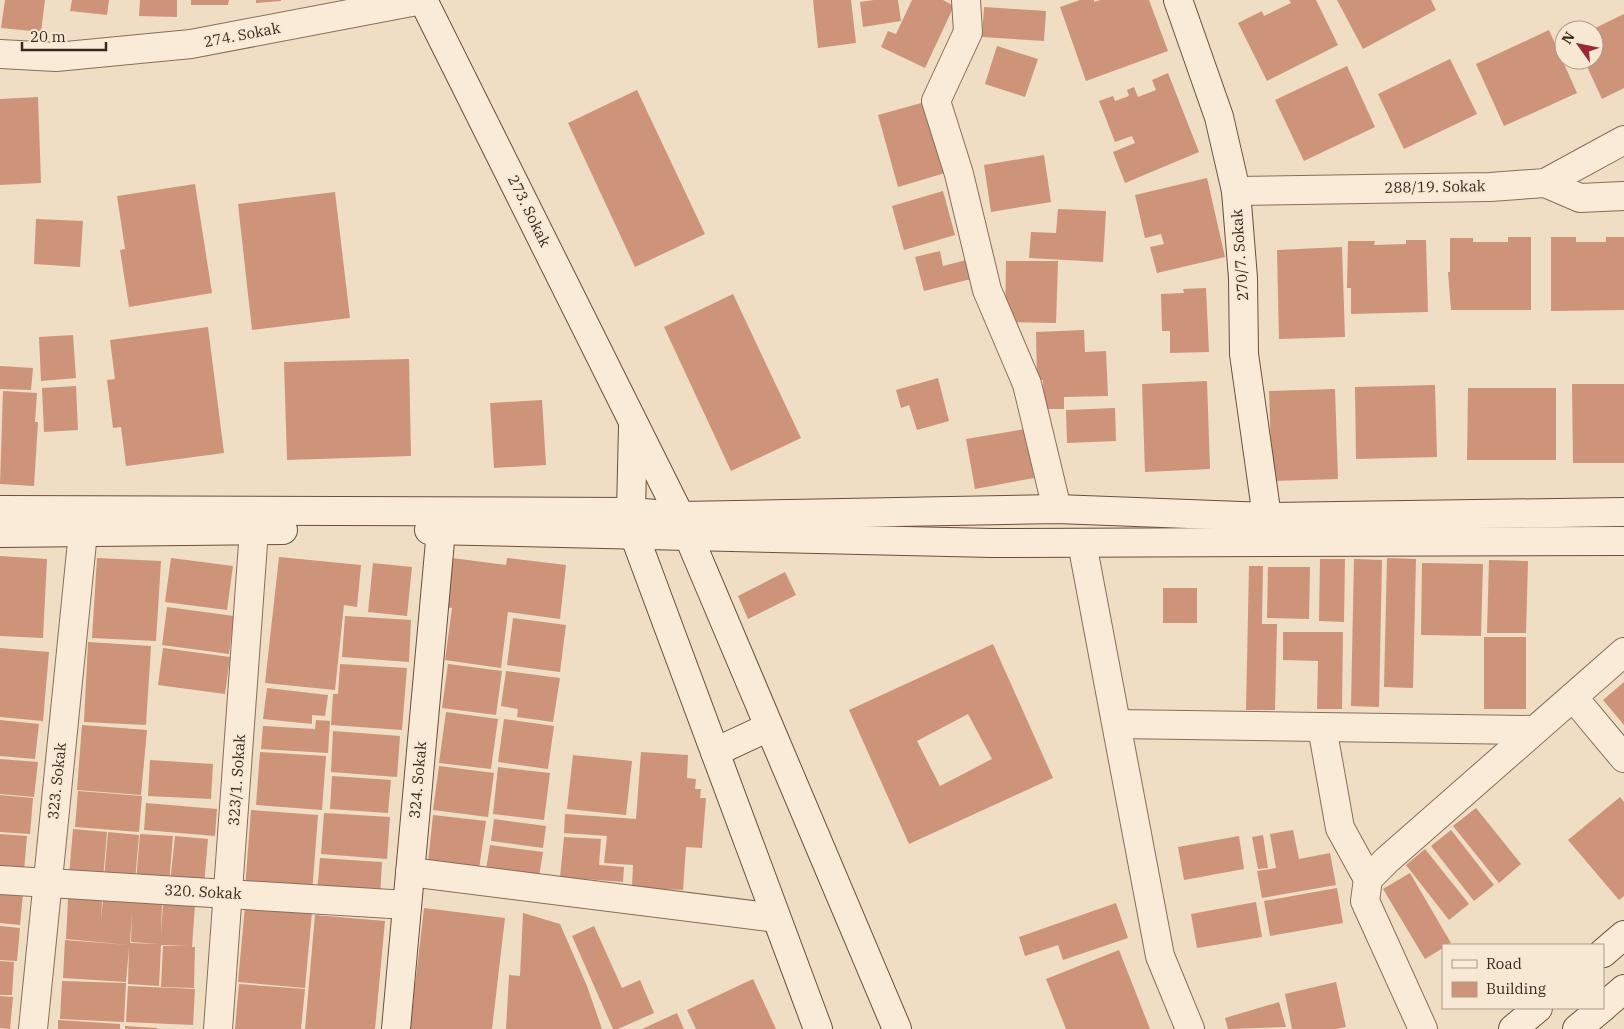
<svg xmlns="http://www.w3.org/2000/svg" width="1624" height="1029" font-family="'IBM Plex Serif',serif">
	<style>
		.building { fill: #cd9479; fill-rule: evenodd }
		.lines { fill: none; stroke-linecap: round; stroke-linejoin: round }
		.street-casing { stroke: #896e5a; stroke-width: 30 }
		.secondary-casing { stroke: #6b4f3d; stroke-width: 30 }
		.street { stroke: #f9ebd7; stroke-width: 28 }
		.secondary { stroke: #f9ebd7; stroke-width: 28 }
		.labels { text-anchor: middle; stroke-width: 4; stroke-linejoin: round; paint-order: stroke }
		.street-label { font-size: 15px; fill: #39281e; stroke: #f6e8d3 }
	</style>
	<rect width="100%" height="100%" fill="#efddc4"/>
	<g class="building">
		<polygon points="5,0 45,0 41,32 1,28"/>
		<polygon points="72,0 109,0 107,15 70,11"/>
		<polygon points="140,0 177,0 177,17 139,16"/>
		<polygon points="191,0 229,0 228,5 191,5"/>
		<polygon points="256,0 281,0 281,1 256,3"/>
		<polygon points="813,0 851,0 856,43 818,48"/>
		<polygon points="874,0 898,0 901,21 863,27 860,2"/>
		<polygon points="912,0 943,0 954,6 925,68 881,47 888,31 896,34"/>
		<polygon points="1080,0 1094,0 1094,2 1100,0 1149,0 1168,51 1086,81 1060,7"/>
		<polygon points="1289,0 1316,0 1338,45 1267,81 1238,23 1262,11 1264,16 1291,3"/>
		<polygon points="1337,0 1431,0 1436,10 1363,49"/>
		<polygon points="984,7 1046,11 1044,41 982,37"/>
		<polygon points="1624,14 1624,88 1602,99 1584,60 1594,60 1594,30 1591,30"/>
		<polygon points="1549,30 1577,93 1504,126 1476,64"/>
		<polygon points="997,46 1038,59 1025,97 985,84"/>
		<polygon points="1450,59 1477,114 1404,149 1378,94"/>
		<polygon points="1347,66 1375,127 1304,161 1275,100"/>
		<polygon points="1168,73 1199,152 1125,183 1113,152 1135,143 1132,136 1115,142 1099,101 1113,96 1115,101 1129,96 1127,90 1134,87 1138,97 1156,90 1152,80"/>
		<polygon points="637,90 705,234 635,267 568,123"/>
		<polygon points="38,97 41,183 0,185 0,99"/>
		<polygon points="925,102 945,173 898,187 878,115"/>
		<polygon points="1044,155 1051,202 991,212 984,165"/>
		<polygon points="1207,178 1225,257 1157,273 1150,247 1164,244 1161,234 1145,238 1135,195"/>
		<polygon points="195,184 212,293 129,307 120,250 125,249 117,196"/>
		<polygon points="943,191 955,235 904,250 892,206"/>
		<polygon points="335,192 350,318 252,330 238,204"/>
		<polygon points="1058,209 1106,211 1103,262 1029,258 1031,232 1056,233"/>
		<polygon points="36,219 83,221 80,267 34,264"/>
		<polygon points="1508,237 1531,237 1531,310 1451,310 1448,272 1450,272 1450,238 1473,238 1473,242 1508,242"/>
		<polygon points="1551,237 1576,237 1576,242 1606,242 1606,237 1624,237 1624,310 1551,311"/>
		<polygon points="1406,240 1426,240 1428,312 1351,314 1351,288 1347,288 1348,241 1375,241 1374,245 1406,244"/>
		<polygon points="1342,247 1345,337 1279,339 1277,250"/>
		<polygon points="940,251 943,266 970,259 975,278 924,291 915,257"/>
		<polygon points="1006,261 1058,261 1056,323 1005,322"/>
		<polygon points="1206,288 1209,352 1170,353 1170,331 1162,331 1161,294 1184,293 1183,289"/>
		<polygon points="733,294 801,438 731,471 664,327"/>
		<polygon points="208,327 224,453 126,466 121,427 113,428 107,380 115,379 110,340"/>
		<polygon points="1084,330 1085,352 1106,351 1108,396 1064,397 1064,409 1044,409 1043,380 1037,380 1036,332"/>
		<polygon points="73,335 76,378 41,381 39,337"/>
		<polygon points="409,359 411,456 287,460 284,362"/>
		<polygon points="0,366 33,368 31,390 0,389"/>
		<polygon points="938,378 949,421 917,430 909,405 901,408 896,390"/>
		<polygon points="1207,381 1210,469 1145,472 1142,384"/>
		<polygon points="1572,384 1624,384 1624,463 1573,463"/>
		<polygon points="1435,385 1437,457 1356,459 1355,387"/>
		<polygon points="76,386 78,430 44,432 42,388"/>
		<polygon points="1468,388 1556,388 1556,460 1467,460"/>
		<polygon points="1335,389 1338,479 1272,481 1269,391"/>
		<polygon points="3,391 37,393 35,422 38,422 34,486 0,484"/>
		<polygon points="542,400 546,465 494,468 490,403"/>
		<polygon points="1115,408 1116,441 1067,443 1066,410"/>
		<polygon points="1025,429 1034,478 975,489 966,439"/>
		<polygon points="0,556 47,559 43,638 0,636"/>
		<polygon points="279,557 361,565 357,607 344,605 335,690 265,683"/>
		<polygon points="97,558 161,561 156,641 92,638"/>
		<polygon points="171,558 233,566 227,610 165,602"/>
		<polygon points="452,558 506,565 507,558 566,565 560,619 508,612 501,668 445,660 452,608 445,607"/>
		<polygon points="1387,558 1416,559 1413,688 1384,687"/>
		<polygon points="1320,559 1345,559 1344,622 1319,621"/>
		<polygon points="1354,559 1382,560 1379,707 1351,706"/>
		<polygon points="1489,560 1528,561 1526,633 1487,633"/>
		<polygon points="373,563 412,567 407,616 368,612"/>
		<polygon points="1422,563 1483,564 1481,636 1421,635"/>
		<polygon points="1249,566 1263,566 1262,624 1277,624 1275,710 1246,710"/>
		<polygon points="1268,567 1310,567 1309,619 1267,618"/>
		<polygon points="785,572 796,595 748,619 738,596"/>
		<rect x="1163" y="588" width="34" height="35"/>
		<polygon points="167,607 234,616 229,654 162,645"/>
		<polygon points="345,616 411,620 409,662 342,657"/>
		<polygon points="513,618 566,625 560,672 507,665"/>
		<polygon points="1283,632 1343,632 1342,709 1317,709 1318,661 1283,660"/>
		<rect x="1484" y="637" width="42" height="72"/>
		<polygon points="88,642 151,646 146,725 84,722"/>
		<path d="M993,644L1053,778L909,844L849,710ZM968,714L992,759L940,786L917,741Z"/>
		<polygon points="0,648 49,652 43,721 0,717"/>
		<polygon points="163,648 230,657 225,694 158,685"/>
		<polygon points="340,664 407,668 402,730 331,725 333,694 338,694"/>
		<polygon points="448,664 502,671 496,715 442,708"/>
		<polygon points="506,671 560,678 553,722 517,717 518,709 501,706"/>
		<polygon points="1624,682 1624,725 1603,700"/>
		<polygon points="267,688 328,695 325,716 312,715 312,724 263,719"/>
		<polygon points="446,712 498,719 491,769 439,763"/>
		<polygon points="504,719 554,726 548,769 498,762"/>
		<polygon points="0,720 39,724 35,759 0,756"/>
		<polygon points="316,720 330,721 328,753 261,749 263,726 315,729"/>
		<polygon points="82,725 147,730 141,795 77,790"/>
		<polygon points="333,731 400,736 397,777 331,772"/>
		<polygon points="260,752 326,756 322,810 256,805"/>
		<polygon points="641,752 688,755 687,778 696,779 695,789 701,789 700,798 706,798 702,848 686,847 683,890 632,887 633,865 604,863 607,836 564,833 565,814 636,819"/>
		<polygon points="573,755 632,761 626,815 567,809"/>
		<polygon points="0,759 38,762 34,797 0,794"/>
		<polygon points="150,760 213,764 211,799 148,796"/>
		<polygon points="439,766 494,773 488,817 433,810"/>
		<polygon points="498,767 550,773 544,820 493,814"/>
		<polygon points="332,776 391,780 388,813 330,809"/>
		<polygon points="78,791 142,796 139,832 75,827"/>
		<polygon points="0,795 33,798 30,834 0,832"/>
		<polygon points="1620,797 1624,802 1624,896 1619,900 1568,840"/>
		<polygon points="146,803 217,809 215,836 144,830"/>
		<polygon points="1476,808 1521,864 1499,883 1453,826"/>
		<polygon points="251,810 318,815 312,894 245,889"/>
		<polygon points="324,813 390,817 387,859 321,854"/>
		<polygon points="433,815 486,821 479,869 428,862"/>
		<polygon points="494,819 546,826 543,848 491,841"/>
		<polygon points="73,829 107,832 103,879 69,876"/>
		<polygon points="1293,830 1299,859 1330,853 1336,885 1262,898 1257,871 1276,868 1270,834"/>
		<polygon points="1451,830 1494,885 1474,901 1431,846"/>
		<polygon points="108,832 139,835 135,881 104,878"/>
		<polygon points="0,834 27,836 24,871 0,868"/>
		<polygon points="140,834 173,836 169,883 136,881"/>
		<polygon points="1263,835 1268,868 1258,869 1252,837"/>
		<polygon points="175,836 208,839 204,886 170,883"/>
		<polygon points="1239,836 1244,869 1184,880 1178,847"/>
		<polygon points="564,837 601,839 599,865 624,867 623,882 560,877"/>
		<polygon points="490,845 543,852 539,877 486,870"/>
		<polygon points="1425,849 1469,904 1449,920 1406,865"/>
		<polygon points="320,858 382,862 380,898 317,894"/>
		<polygon points="1410,873 1451,943 1443,945 1443,948 1425,959 1383,889"/>
		<polygon points="1337,888 1343,923 1270,936 1264,901"/>
		<polygon points="0,891 23,893 20,925 0,923"/>
		<path d="M68,899L102,900L101,921L103,899L162,902L161,936L163,903L195,905L192,947H195L194,988L161,987L163,946H189L161,945L159,986L128,984L129,948L126,982L63,978L65,940L129,945L66,939ZM132,912L131,942L160,944L130,943Z"/>
		<polygon points="1256,902 1262,937 1197,948 1191,914"/>
		<polygon points="1116,903 1128,938 1063,960 1058,945 1025,956 1019,937"/>
		<polygon points="245,906 312,912 305,988 238,982"/>
		<polygon points="424,908 505,918 492,1029 410,1029"/>
		<polygon points="523,913 560,924 587,986 602,1029 506,1029 509,975 520,976"/>
		<polygon points="315,915 385,921 375,1029 305,1029"/>
		<polygon points="0,926 20,928 17,961 0,960"/>
		<polygon points="594,926 622,988 640,980 654,1013 618,1029 613,1029 572,936"/>
		<polygon points="1119,950 1150,1029 1066,1029 1046,979"/>
		<polygon points="0,961 14,962 12,995 0,995"/>
		<polygon points="753,979 776,1029 696,1029 687,1010"/>
		<polygon points="62,981 126,983 124,1022 60,1019"/>
		<polygon points="1336,982 1346,1027 1336,1029 1292,1029 1285,994"/>
		<polygon points="239,984 305,989 301,1029 235,1029"/>
		<polygon points="128,986 195,989 193,1025 126,1022"/>
		<polygon points="0,996 13,997 10,1029 0,1028"/>
		<polygon points="1279,1002 1286,1027 1228,1029 1225,1018"/>
		<polygon points="677,1013 684,1029 642,1029"/>
		<polygon points="58,1020 120,1024 120,1029 58,1029"/>
		<polygon points="125,1026 157,1028 157,1029 125,1029"/>
	</g>
	<g class="lines">
		<defs>
			<g id="street">
				<polyline points="966,0 968,32 936,101 959,174 987,290 1027,384 1057,509"/>
				<polyline points="0,54 56,57 191,44 422,0"/>
				<polyline points="1545,183 1580,198 1624,196"/>
				<polyline points="1236,191 1490,187 1545,183 1624,140"/>
				<polyline points="1082,543 1160,956 1190,1029"/>
				<polyline points="1573,697 1624,758"/>
				<polyline points="1117,724 1534,730"/>
				<polyline points="1322,727 1340,828 1368,879"/>
				<polyline points="410,872 776,918"/>
				<polyline points="0,880 407,905"/>
				<polyline points="33,1029 83,532"/>
				<polyline points="218,1029 254,530"/>
				<polyline points="1423,1029 1365,901 1368,879 1387,860 1624,652"/>
			</g>
			<g id="secondary">
				<polyline points="423,0 680,516 897,1029"/>
				<polyline points="1178,0 1219,117 1236,191 1243,278 1244,354 1267,517"/>
				<polyline points="633,426 631,512 635,537 818,1029"/>
				<polyline points="0,510 631,512 680,516 1057,509 1267,517 1624,512"/>
				<polyline points="429,530 992,543 1624,541"/>
				<polyline points="0,533 283,530"/>
				<polyline points="715,752 769,727"/>
				<polyline points="1603,953 1624,935"/>
				<polyline points="1603,1007 1624,989"/>
				<polyline points="396,1029 441,530"/>
				<polyline points="1513,1029 1538,1008"/>
				<polyline points="1577,1029 1602,1008"/>
			</g>
		</defs>
		<use href="#street" class="street-casing"/>
		<use href="#secondary" class="secondary-casing"/>
		<use href="#street" class="street"/>
		<use href="#secondary" class="secondary"/>
	</g>
	<g class="labels">
		<g class="street-label">
			<text transform="translate(242 35) rotate(-11)" y="5">274. Sokak</text>
			<text transform="translate(1435 187) rotate(-1)" y="5">288/19. Sokak</text>
			<text transform="translate(529 211) rotate(64)" y="5">273. Sokak</text>
			<text transform="translate(1240 255) rotate(-94)" y="5">270/7. Sokak</text>
			<text transform="translate(237 780) rotate(-86)" y="5">323/1. Sokak</text>
			<text transform="translate(418 780) rotate(-85)" y="5">324. Sokak</text>
			<text transform="translate(57 781) rotate(-84)" y="5">323. Sokak</text>
			<text transform="translate(203 892) rotate(3)" y="5">320. Sokak</text>
		</g>
	</g>
	<rect x="1442" y="944" width="162" height="65" fill="#f6e8d3" stroke="#aa9b8b"/>
	<rect x="1452" y="960" width="25" height="8" fill="#f9ebd7" stroke="#aa9b8b"/>
	<text x="1486" y="969" font-size="15" fill="#39281e">Road</text>
	<rect x="1452" y="982" width="25" height="15" fill="#cd9479" stroke="#aa9b8b"/>
	<text x="1486" y="994" font-size="15" fill="#39281e">Building</text>
	<g transform="translate(1579 45) rotate(303)"><circle r="24" fill="#f6e8d3" stroke="#aa9b8b"/>
	<path d="M0-4L9 19L0 12L-9 19Z" fill="#992935"/>
	<text y="-8" font-size="14" font-weight="bold" text-anchor="middle" fill="#39281e">N</text>
	</g>
	<path d="M22 42v8h84v-8" fill="none" stroke="#39281e" stroke-width="2.5"/>
	<text x="30" y="42" font-size="15" fill="#39281e" stroke="#f6e8d3" stroke-width="4" paint-order="stroke">20 m</text>
</svg>
